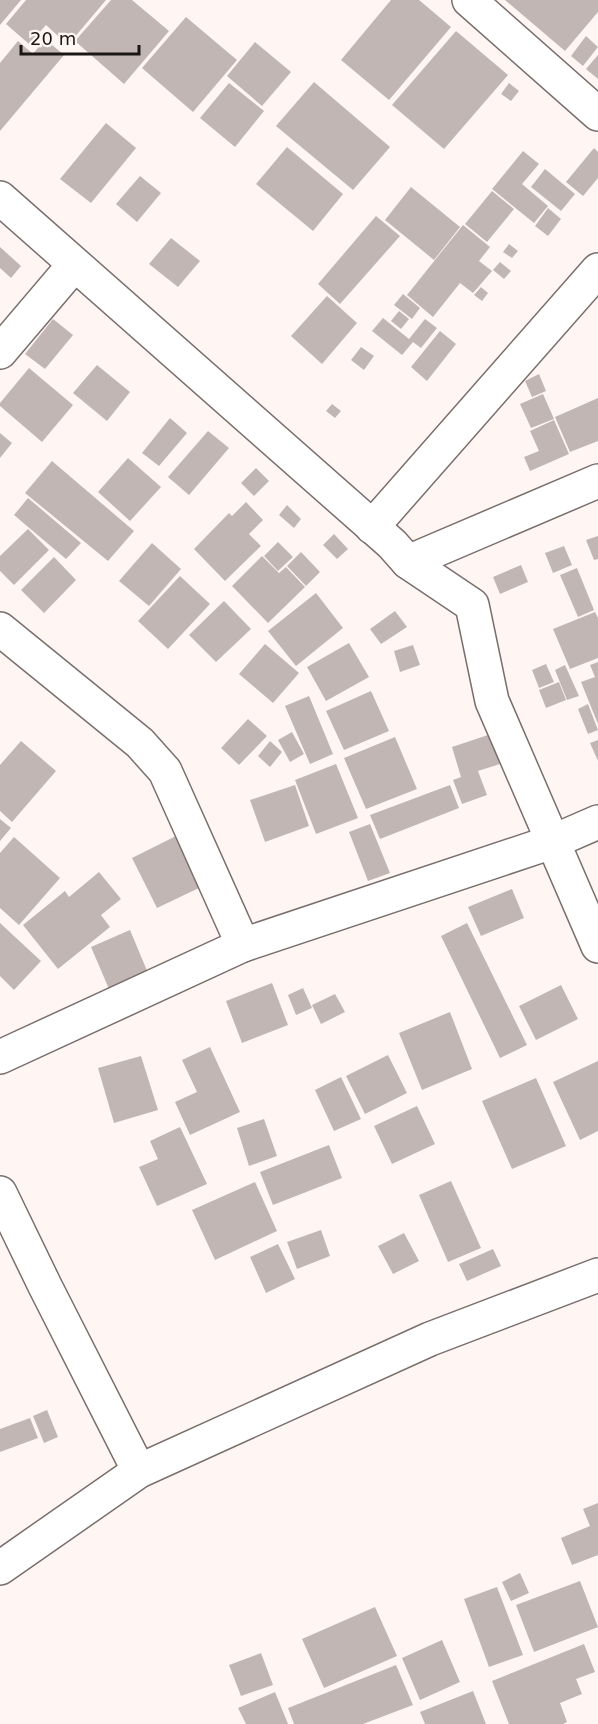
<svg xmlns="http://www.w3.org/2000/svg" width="598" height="1724" font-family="'DejaVu Sans',sans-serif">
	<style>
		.building { fill: #c1b6b4 }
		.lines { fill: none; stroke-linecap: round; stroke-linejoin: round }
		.minor-casing { stroke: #796f6d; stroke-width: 36 }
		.tertiary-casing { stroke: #796f6d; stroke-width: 36 }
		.minor { stroke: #fff; stroke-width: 33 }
		.tertiary { stroke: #fff; stroke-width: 33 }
	</style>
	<rect width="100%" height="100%" fill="#fff6f4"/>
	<g class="building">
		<polygon points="0,0 21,0 0,25"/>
		<polygon points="26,0 106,0 68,45 46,25 29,44 6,24"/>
		<polygon points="111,0 132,0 169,31 124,84 75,41"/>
		<polygon points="391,0 419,0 451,27 389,100 341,60"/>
		<polygon points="505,0 598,0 598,12 565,51"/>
		<polygon points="186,17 237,60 193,112 142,68"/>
		<polygon points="456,31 508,75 444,149 392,105"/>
		<polygon points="586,36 598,47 583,66 571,56"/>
		<polygon points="45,39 64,55 0,131 0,63 18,41 33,54"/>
		<polygon points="255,42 291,72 262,106 227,76"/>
		<polygon points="598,55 598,79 586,69"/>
		<polygon points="314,82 390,147 353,190 276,126"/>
		<polygon points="229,83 264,111 235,147 200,118"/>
		<polygon points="509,83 519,91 511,101 501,94"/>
		<polygon points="106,123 136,148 91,203 60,179"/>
		<polygon points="287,147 343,194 313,231 256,184"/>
		<polygon points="594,148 598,152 598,178 583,196 566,182"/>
		<polygon points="523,151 539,164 522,184 548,206 534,223 492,189"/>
		<polygon points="545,169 575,194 561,211 531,187"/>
		<polygon points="140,176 161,193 137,222 116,204"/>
		<polygon points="411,187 460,227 434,260 385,220"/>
		<polygon points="492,191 514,209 487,242 465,224"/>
		<polygon points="548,208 561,219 548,236 535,226"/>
		<polygon points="376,216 400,236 340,304 318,284"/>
		<polygon points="463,225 490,247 479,261 492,271 473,293 460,283 433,317 407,295"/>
		<polygon points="171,238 200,261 178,287 149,264"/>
		<polygon points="509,244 518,251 512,258 503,252"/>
		<polygon points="0,247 21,266 11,278 0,268"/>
		<polygon points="500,262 511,271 504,279 493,270"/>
		<polygon points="481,287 488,293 482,301 474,295"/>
		<polygon points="403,294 420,308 412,319 394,305"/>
		<polygon points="327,296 357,323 322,364 291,336"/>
		<polygon points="399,311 409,319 401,329 391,321"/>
		<polygon points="383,318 409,339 425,319 437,328 421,348 413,342 402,355 372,331"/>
		<polygon points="53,319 73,335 45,369 25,354"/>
		<polygon points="440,331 456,344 427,381 411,367"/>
		<polygon points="361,347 374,356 364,370 351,360"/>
		<polygon points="97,365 130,392 107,421 73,393"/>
		<polygon points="29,368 73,405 42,442 0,406 0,403"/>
		<polygon points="539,374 546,391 532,397 525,381"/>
		<polygon points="543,394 554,419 531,428 520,404"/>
		<polygon points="598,398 598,441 570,452 555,417"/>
		<polygon points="332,404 341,411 335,418 326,411"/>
		<polygon points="170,418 187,433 159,466 142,453"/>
		<polygon points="554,420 569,454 530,471 524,457 539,451 530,431"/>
		<polygon points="208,431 229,448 189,495 168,477"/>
		<polygon points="0,433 12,443 0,458"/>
		<polygon points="128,458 161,487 130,521 98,492"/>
		<polygon points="52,461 134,531 108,561 25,493"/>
		<polygon points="256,468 269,481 254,496 241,483"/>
		<polygon points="28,498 81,543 66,559 14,515"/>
		<polygon points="246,502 263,520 249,534 261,546 225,581 194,549 229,513 232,516"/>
		<polygon points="287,505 301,519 294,528 279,515"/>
		<polygon points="28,529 49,550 14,585 0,571 0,556"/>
		<polygon points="334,534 348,549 337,559 323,545"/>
		<polygon points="598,536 598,559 594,560 586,540"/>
		<polygon points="278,542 293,557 278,571 264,556"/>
		<polygon points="152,543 181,569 149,606 119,581"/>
		<polygon points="564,546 572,565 553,573 545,553"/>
		<polygon points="301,552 320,572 306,586 287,566"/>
		<polygon points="262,556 279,573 286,567 305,587 268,623 232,586"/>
		<polygon points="54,557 76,580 44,613 21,590"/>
		<polygon points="521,565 528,582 500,594 493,577"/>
		<polygon points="577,568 594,610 578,617 560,575"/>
		<polygon points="180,576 210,604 168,649 138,621"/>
		<polygon points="316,593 343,628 296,666 268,631"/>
		<polygon points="224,601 251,629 216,662 189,635"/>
		<polygon points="395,611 407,627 381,644 370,629"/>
		<polygon points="595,612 598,618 598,658 570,669 553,629"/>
		<polygon points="349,643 369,677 326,701 307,667"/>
		<polygon points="265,644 299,673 273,703 239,674"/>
		<polygon points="413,645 420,665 400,672 394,651"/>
		<polygon points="598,662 598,724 581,682 595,677 590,665"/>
		<polygon points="546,664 554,682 539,688 532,670"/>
		<polygon points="565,665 579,696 567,700 555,670"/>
		<polygon points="559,682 566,700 546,708 539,690"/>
		<polygon points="371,691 389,731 344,750 326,711"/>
		<polygon points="309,696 333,754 310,764 285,706"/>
		<polygon points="588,704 598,730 588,734 578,709"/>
		<polygon points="248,719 267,736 239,765 221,748"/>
		<polygon points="292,732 304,754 290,762 278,740"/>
		<polygon points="491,734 500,764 478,771 487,795 462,804 453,780 461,777 452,747"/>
		<polygon points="395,737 417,789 366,809 344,758"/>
		<polygon points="598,740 598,761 590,743"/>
		<polygon points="21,741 56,771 12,822 0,811 0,765"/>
		<polygon points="270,741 282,752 270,767 258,756"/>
		<polygon points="336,764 358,818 316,834 295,780"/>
		<polygon points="295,785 309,826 265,842 250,800"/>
		<polygon points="450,785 459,808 380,839 370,815"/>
		<polygon points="0,819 11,828 0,841"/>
		<polygon points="370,824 390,873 368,881 349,832"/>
		<polygon points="176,836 201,887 157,908 132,858"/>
		<polygon points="14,837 60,878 19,925 0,908 0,853"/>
		<polygon points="99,872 121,899 101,915 110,927 58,969 23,925 65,891 69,897"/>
		<polygon points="512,889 524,918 481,936 468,907"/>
		<polygon points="0,923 41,961 14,990 0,976"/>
		<polygon points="467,923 527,1045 500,1058 441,936"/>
		<polygon points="130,930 148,973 109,989 91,947"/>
		<polygon points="272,983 288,1025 242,1043 226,1001"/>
		<polygon points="561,985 578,1019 536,1040 519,1006"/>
		<polygon points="303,988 312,1008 296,1015 288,995"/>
		<polygon points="335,994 345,1012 321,1024 312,1005"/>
		<polygon points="450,1012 472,1069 422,1090 399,1033"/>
		<polygon points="210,1047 240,1112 190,1135 175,1102 197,1092 182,1060"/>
		<polygon points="388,1055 407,1093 365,1114 346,1076"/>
		<polygon points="141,1056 158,1110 114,1123 98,1068"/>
		<polygon points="598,1061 598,1131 580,1140 553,1082"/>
		<polygon points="341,1077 361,1119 334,1131 315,1090"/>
		<polygon points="536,1078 566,1146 512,1169 482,1101"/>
		<polygon points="417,1106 435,1144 392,1164 374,1126"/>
		<polygon points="264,1119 277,1156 249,1166 237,1128"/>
		<polygon points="180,1127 207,1184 157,1206 139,1167 158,1159 150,1141"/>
		<polygon points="329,1145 342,1178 273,1205 260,1172"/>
		<polygon points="451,1181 481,1248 448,1262 419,1195"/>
		<polygon points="255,1182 277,1231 215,1260 192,1210"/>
		<polygon points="321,1230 330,1256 297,1269 287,1242"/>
		<polygon points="404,1233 419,1261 393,1274 378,1246"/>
		<polygon points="278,1244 295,1279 266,1293 250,1257"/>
		<polygon points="493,1249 501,1266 467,1281 459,1264"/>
		<polygon points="47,1410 58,1437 44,1443 33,1416"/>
		<polygon points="30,1418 38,1438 0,1452 0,1429"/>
		<polygon points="598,1503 598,1555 572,1565 561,1538 590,1526 583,1509"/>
		<polygon points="520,1573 529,1593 511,1601 502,1582"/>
		<polygon points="580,1581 598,1627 534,1652 516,1605"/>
		<polygon points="497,1587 523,1655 489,1667 464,1599"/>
		<polygon points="375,1607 397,1656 324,1688 302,1639"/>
		<polygon points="442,1640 460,1682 420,1700 402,1658"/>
		<polygon points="584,1644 595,1672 576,1679 582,1694 560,1703 567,1722 563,1724 509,1724 492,1681"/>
		<polygon points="261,1653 273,1685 241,1696 229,1665"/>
		<polygon points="396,1665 413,1705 363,1724 294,1724 288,1708"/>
		<polygon points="473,1691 486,1724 425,1724 420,1712"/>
		<polygon points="275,1692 288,1724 246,1724 238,1708"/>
	</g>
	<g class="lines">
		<defs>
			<g id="minor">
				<polyline points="469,0 598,114"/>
				<polyline points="0,198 392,544 408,562 472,605 492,701 598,946"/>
				<polyline points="0,352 74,265"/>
				<polyline points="372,527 598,270"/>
				<polyline points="408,562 598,481"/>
				<polyline points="0,629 140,743 165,771 243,945"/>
				<polyline points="0,1057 243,945 552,842 598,822"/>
				<polyline points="0,1193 45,1286 139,1471"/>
			</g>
			<polyline id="tertiary" points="0,1568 139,1471 430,1339 598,1275"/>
		</defs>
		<use href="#minor" class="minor-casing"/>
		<use href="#tertiary" class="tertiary-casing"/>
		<use href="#minor" class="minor"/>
		<use href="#tertiary" class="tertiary"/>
	</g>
	<path d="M21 45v9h118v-9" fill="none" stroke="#1b1716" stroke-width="3"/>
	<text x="30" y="45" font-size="18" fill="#1b1716" stroke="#fff6f4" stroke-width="4.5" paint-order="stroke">20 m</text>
</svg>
